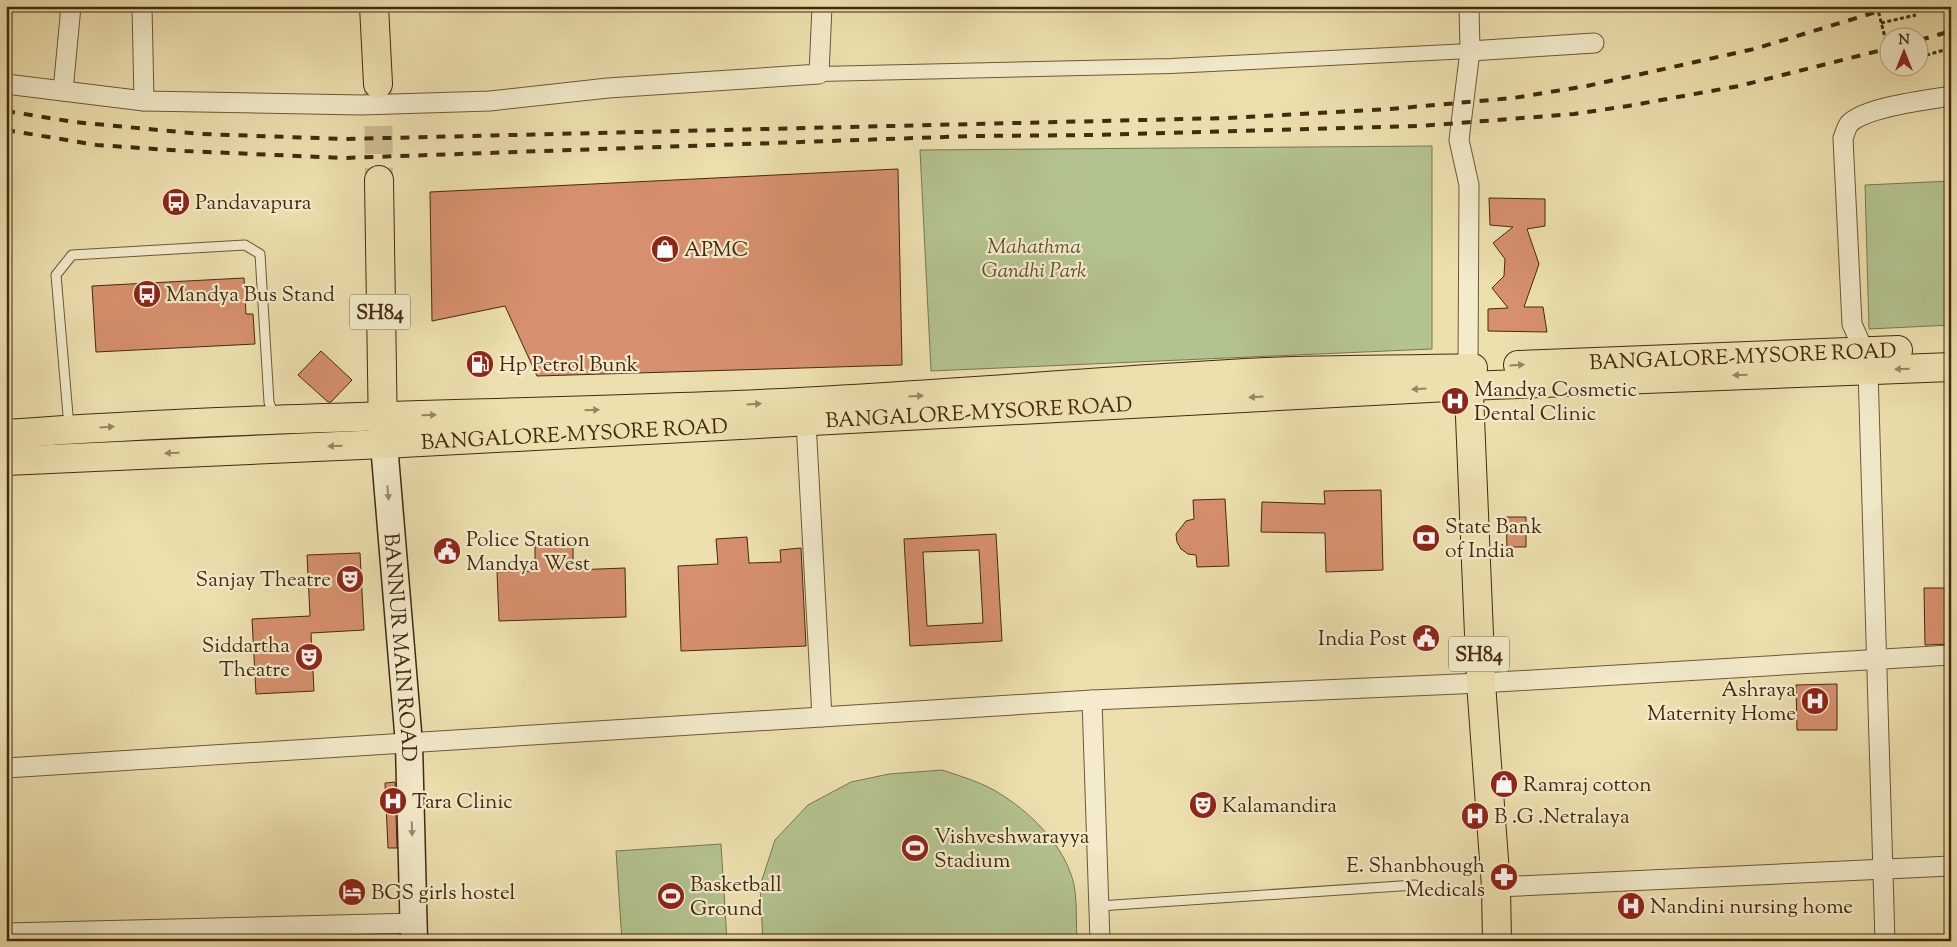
<svg xmlns="http://www.w3.org/2000/svg" width="1957" height="947" font-family="'Sorts Mill Goudy',serif">
	<style>
		.green { fill: #b3c38f; stroke: #7b764f }
		.building { fill: #d7906f; stroke: #432a0f; fill-rule: evenodd }
		.lines { fill: none; stroke-linecap: round; stroke-linejoin: round }
		.primary-tunnel { stroke: #cbbc8f; stroke-width: 28; stroke-dasharray: 28 14; stroke-linecap: butt }
		.service-casing { stroke: #6e5837; stroke-width: 11 }
		.pedestrian-casing { stroke: #6e5837; stroke-width: 16 }
		.minor-casing { stroke: #6e5837; stroke-width: 21 }
		.secondary-casing { stroke: #432a0f; stroke-width: 29 }
		.primary-casing { stroke: #432a0f; stroke-width: 30 }
		.path { stroke: #432a0f; stroke-width: 3; stroke-dasharray: 4 2.5; stroke-linecap: butt }
		.service { stroke: #f3ebcb; stroke-width: 9 }
		.pedestrian { stroke: #f3ebcb; stroke-width: 14 }
		.minor { stroke: #f3ebcb; stroke-width: 19 }
		.secondary { stroke: #f3ebcb; stroke-width: 26 }
		.primary { stroke: #ede0af; stroke-width: 28 }
		.rail { stroke: #432a0f; stroke-width: 4; stroke-dasharray: 9 9; stroke-linecap: butt }
		.path-bridge { stroke: #432a0f; stroke-width: 3; stroke-dasharray: 4 2.5; stroke-linecap: butt }
		.oneway { fill: #98855f }
		.oneway2 { fill: #9b8a6d }
		.labels { text-anchor: middle; stroke-width: 4.5; stroke-linejoin: round; paint-order: stroke }
		.shield { fill: #f3ebcb; stroke: #786447; stroke-width: 1 }
		.shield-label { font-size: 20px; font-weight: bold; fill: #432a0f }
		.poi-label { font-size: 21px; fill: #432a0f; stroke: #f3ebcb; text-anchor: start }
		.park-label { font-size: 21px; font-style: italic; fill: #5f502f; stroke: #f3ebcb }
		.street-label { font-size: 21px; fill: #432a0f; stroke: #f3ebcb }
	</style>
	<rect width="100%" height="100%" fill="#ede0af"/>
	<filter id="stains"><feTurbulence type="fractalNoise" baseFrequency=".004" numOctaves="4"/><feColorMatrix values="0 0 0 0 .2 0 0 0 0 .09 0 0 0 0 .02 0 0 0 .5 -.17"/></filter>
	<radialGradient id="worn" r=".72"><stop offset=".6" stop-color="#630" stop-opacity="0"/><stop offset="1" stop-color="#630" stop-opacity=".3"/></radialGradient>
	<g class="green">
		<polygon points="1432,146 1432,349 931,371 920,150"/>
		<polygon points="1951,181 1951,325 1869,329 1865,185"/>
		<path d="M942,770C963,777 984,783 1002,795C1034,815 1070,852 1075,891C1077,907 1076,924 1077,941H763L760,886L775,840L808,805L851,782L889,774Z"/>
		<polygon points="721,844 727,941 622,941 616,851"/>
	</g>
	<g class="building">
		<polygon points="898,169 902,365 537,376 505,306 432,321 430,192"/>
		<polygon points="1489,198 1545,199 1545,226 1527,229 1539,264 1524,307 1543,307 1547,332 1488,331 1488,309 1508,308 1492,288 1504,276 1505,259 1493,243 1513,227 1490,225"/>
		<polygon points="244,278 246,314 253,314 255,344 96,352 92,286"/>
		<polygon points="321,351 352,380 331,402 328,402 298,375"/>
		<polygon points="1381,490 1383,570 1326,572 1325,533 1261,532 1262,502 1325,504 1324,491"/>
		<polygon points="1225,499 1229,566 1197,567 1196,555 1188,554 1181,549 1177,542 1176,534 1186,521 1194,519 1193,500"/>
		<polygon points="1506,517 1526,517 1526,547 1507,547"/>
		<path d="M996,534L1002,641L910,646L904,539ZM979,550L983,623L927,626L923,552Z"/>
		<polygon points="747,537 749,563 781,562 780,550 801,548 806,646 681,651 678,566 718,564 716,539"/>
		<polygon points="535,545 573,545 573,570 625,568 626,617 499,621 497,572 535,571"/>
		<polygon points="360,553 364,630 311,633 314,691 256,694 252,619 310,616 307,555"/>
		<polygon points="1924,588 1951,588 1951,644 1925,645"/>
		<polygon points="1837,684 1837,730 1797,730 1796,685"/>
		<polygon points="395,782 397,848 388,848 385,783"/>
	</g>
	<g class="lines">
		<polyline class="primary-tunnel" points="378,84 379,180"/>
		<defs>
			<g id="service">
				<polyline points="69,427 56,275 72,255 245,245 260,254 269,402 274,417"/>
				<polyline points="1099,906 1415,885"/>
			</g>
			<polyline id="pedestrian" points="819,74 1171,66 1470,51"/>
			<g id="minor">
				<polyline points="142,6 144,101"/>
				<polyline points="1470,51 1594,43"/>
				<polyline points="6,84 144,101 361,105 490,101 608,88 819,74 822,6"/>
				<polyline points="63,91 71,6"/>
				<polyline points="1468,368 1469,185 1459,140 1470,51 1469,6"/>
				<polyline points="806,422 822,717"/>
				<polyline points="1092,700 1100,941"/>
				<polyline points="6,768 1092,700 1481,683 1951,655"/>
				<polyline points="1496,887 1951,866"/>
				<polyline points="6,933 416,923"/>
				<path d="M1885,941L1868,370L1864,351L1852,324L1843,138C1845,134 1846,128 1849,124C1865,107 1927,100 1951,96"/>
			</g>
			<g id="secondary">
				<path id="s1" d="M384,444L409,744L414,941"/>
			</g>
			<g id="primary">
				<polyline points="374,6 378,84"/>
				<polyline points="379,180 383,435"/>
				<path id="s2" d="M1518,365L1898,350"/>
				<polyline points="1468,369 1481,683 1496,887 1497,941"/>
				<path d="M6,434C249,416 493,415 736,405C913,398 1089,381 1266,372C1335,369 1404,370 1473,368"/>
				<path id="s3" d="M6,461L384,444L1467,386L1951,367"/>
			</g>
		</defs>
		<use href="#service" class="service-casing"/>
		<use href="#pedestrian" class="pedestrian-casing"/>
		<use href="#minor" class="minor-casing"/>
		<use href="#secondary" class="secondary-casing"/>
		<use href="#primary" class="primary-casing"/>
		<g class="path">
			<polyline points="1881,23 1916,15"/>
			<polyline points="1920,57 1951,48"/>
		</g>
		<use href="#service" class="service"/>
		<use href="#pedestrian" class="pedestrian"/>
		<use href="#minor" class="minor"/>
		<use href="#secondary" class="secondary"/>
		<use href="#primary" class="primary"/>
		<g class="rail">
			<polyline points="1920,40 1951,31"/>
			<polyline points="6,111 74,122 201,134 345,139 1226,118 1390,109 1513,98 1587,86 1754,49 1896,6"/>
			<polyline points="6,130 97,145 185,151 344,158 973,136 1097,135 1420,126 1574,114 1628,106 1739,86 1890,48"/>
		</g>
		<polyline class="path-bridge" points="1877,6 1890,57"/>
	</g>
	<defs><path id="oneway-solid" d="M-6-.8H1V-3.2L6.5 0L1 3.2V.8H-6Z" transform="scale(1.25)"/></defs>
	<g class="oneway">
		<use href="#oneway-solid" transform="translate(1517 365) rotate(-3)"/>
		<use href="#oneway-solid" transform="translate(1902 369) rotate(178)"/>
		<use href="#oneway-solid" transform="translate(1740 375) rotate(178)"/>
		<use href="#oneway-solid" transform="translate(1419 389) rotate(177)"/>
		<use href="#oneway-solid" transform="translate(916 396) rotate(-3)"/>
		<use href="#oneway-solid" transform="translate(1256 397) rotate(177)"/>
		<use href="#oneway-solid" transform="translate(754 404) rotate(-3)"/>
		<use href="#oneway-solid" transform="translate(592 410) rotate(-2)"/>
		<use href="#oneway-solid" transform="translate(429 415) rotate(-2)"/>
		<use href="#oneway-solid" transform="translate(107 427) rotate(-3)"/>
		<use href="#oneway-solid" transform="translate(335 446) rotate(178)"/>
		<use href="#oneway-solid" transform="translate(172 453) rotate(178)"/>
	</g>
	<g class="oneway2">
		<use href="#oneway-solid" transform="translate(388 493) rotate(85)"/>
		<use href="#oneway-solid" transform="translate(412 829) rotate(88)"/>
	</g>
	<defs>
		<symbol id="bus-disc" viewBox="-11 -11 22 22"><circle r="9.5" fill="#8f2418" stroke="#f3ebcb"/><path d="M-5-6H5V4H4V6H2V4H-2V6H-4V4H-5ZM-3.5-4V0h7V-4ZM-3.5 1.2v1.5H-2V1.2ZM2 1.2v1.5H3.5V1.2Z" fill="#fff"/></symbol>
		<symbol id="shop-disc" viewBox="-11 -11 22 22"><circle r="9.5" fill="#8f2418" stroke="#f3ebcb"/><path d="M-5-2.5h2.3a2.7 3.5 0 0 1 5.4 0H5L5.5 6h-11ZM-1.5-2.5h3a1.5 2.3 0 0 0-3 0Z" fill="#fff"/></symbol>
		<symbol id="fuel-disc" viewBox="-11 -11 22 22"><circle r="9.5" fill="#8f2418" stroke="#f3ebcb"/><path d="M-5.5-6h7V0h2V4h1.3V-2.5L3-4.5l.8-.8L6-3V5H2.5V1h-1V6h-7ZM-4.2-4.7v3.2H.2V-4.7Z" fill="#fff"/></symbol>
		<symbol id="hospital-disc" viewBox="-11 -11 22 22"><circle r="9.5" fill="#8f2418" stroke="#f3ebcb"/><path d="M-5-5h3v3.5h4V-5h3V5h-3V1.5h-4V5h-3Z" fill="#fff"/></symbol>
		<symbol id="bank-disc" viewBox="-11 -11 22 22"><circle r="9.5" fill="#8f2418" stroke="#f3ebcb"/><path d="M-6-4H6V4H-6ZM0-2.3a2.3 2.3 0 1 0 0 4.6a2.3 2.3 0 1 0 0-4.6Z" fill="#fff"/></symbol>
		<symbol id="civic-disc" viewBox="-11 -11 22 22"><circle r="9.5" fill="#8f2418" stroke="#f3ebcb"/><path d="M-.6-6.5H3V-4.5H.6V-3L4-1V1h2V6H-6V1h2V-1L-.6-3ZM-1.2 2.5V6h2.4V2.5Z" fill="#fff"/></symbol>
		<symbol id="theatre-disc" viewBox="-11 -11 22 22"><circle r="9.5" fill="#8f2418" stroke="#f3ebcb"/><path d="M-5-5.5Q0-4 5-5.5V0Q5 5 0 6Q-5 5-5 0ZM-3.3-2.5H-1v1.5H-3.3ZM1-2.5H3.3v1.5H1ZM-2.8 1Q0 5.5 2.8 1Z" fill="#fff"/></symbol>
		<symbol id="stadium-disc" viewBox="-11 -11 22 22"><circle r="9.5" fill="#8f2418" stroke="#f3ebcb"/><path d="M0-5a6.5 5 0 1 0 0 10a6.5 5 0 1 0 0-10ZM-3.5-1.8h7v3.6h-7Z" fill="#fff"/></symbol>
		<symbol id="pharmacy-disc" viewBox="-11 -11 22 22"><circle r="9.5" fill="#8f2418" stroke="#f3ebcb"/><path d="M-2-6h4v4h4v4h-4v4h-4v-4h-4v-4h4Z" fill="#fff"/></symbol>
		<symbol id="hotel-disc" viewBox="-11 -11 22 22"><circle r="9.5" fill="#8f2418" stroke="#f3ebcb"/><path d="M-6-4.5h1.5V1H6V5H4.5V3h-9V5H-6ZM-4 0a1.8 1.8 0 1 1 3.6 0ZM.5 0V-2.5h3Q6-2.5 6 0Z" fill="#fff"/></symbol>
	</defs>
	<g fill-rule="evenodd">
		<use href="#bus-disc" x="160" y="186" width="32" height="32"/>
		<use href="#shop-disc" x="649" y="233" width="32" height="32"/>
		<use href="#bus-disc" x="131" y="278" width="32" height="32"/>
		<use href="#fuel-disc" x="464" y="348" width="32" height="32"/>
		<use href="#hospital-disc" x="1439" y="385" width="32" height="32"/>
		<use href="#bank-disc" x="1410" y="522" width="32" height="32"/>
		<use href="#civic-disc" x="431" y="535" width="32" height="32"/>
		<use href="#theatre-disc" x="334" y="563" width="32" height="32"/>
		<use href="#civic-disc" x="1410" y="622" width="32" height="32"/>
		<use href="#theatre-disc" x="293" y="641" width="32" height="32"/>
		<use href="#hospital-disc" x="1799" y="685" width="32" height="32"/>
		<use href="#shop-disc" x="1488" y="768" width="32" height="32"/>
		<use href="#hospital-disc" x="377" y="785" width="32" height="32"/>
		<use href="#theatre-disc" x="1187" y="789" width="32" height="32"/>
		<use href="#hospital-disc" x="1459" y="800" width="32" height="32"/>
		<use href="#stadium-disc" x="899" y="832" width="32" height="32"/>
		<use href="#pharmacy-disc" x="1488" y="861" width="32" height="32"/>
		<use href="#hotel-disc" x="336" y="876" width="32" height="32"/>
		<use href="#stadium-disc" x="655" y="880" width="32" height="32"/>
		<use href="#hospital-disc" x="1615" y="890" width="32" height="32"/>
	</g>
	<g class="labels">
		<g class="shield">
			<rect x="350" y="294.5" width="60" height="35" rx="4"/>
			<rect x="1449" y="636.5" width="60" height="35" rx="4"/>
		</g>
		<g class="shield-label">
			<text x="380" y="319">SH84</text>
			<text x="1479" y="661">SH84</text>
		</g>
		<g class="poi-label">
			<text x="195" y="209">Pandavapura</text>
			<text x="684" y="256">APMC</text>
			<text x="166" y="301">Mandya Bus Stand</text>
			<text x="499" y="371">Hp Petrol Bunk</text>
			<text x="1474" y="396">Mandya Cosmetic<tspan x="1474" dy="24">Dental Clinic</tspan></text>
			<text x="1445" y="533">State Bank<tspan x="1445" dy="24">of India</tspan></text>
			<text x="466" y="546">Police Station<tspan x="466" dy="24">Mandya West</tspan></text>
			<text x="331" y="586" text-anchor="end">Sanjay Theatre</text>
			<text x="1407" y="645" text-anchor="end">India Post</text>
			<text x="290" y="652" text-anchor="end">Siddartha<tspan x="290" dy="24">Theatre</tspan></text>
			<text x="1796" y="696" text-anchor="end">Ashraya<tspan x="1796" dy="24">Maternity Home</tspan></text>
			<text x="1523" y="791">Ramraj cotton</text>
			<text x="412" y="808">Tara Clinic</text>
			<text x="1222" y="812">Kalamandira</text>
			<text x="1494" y="823">B .G .Netralaya</text>
			<text x="934" y="843">Vishveshwarayya<tspan x="934" dy="24">Stadium</tspan></text>
			<text x="1485" y="872" text-anchor="end">E. Shanbhough<tspan x="1485" dy="24">Medicals</tspan></text>
			<text x="690" y="891">Basketball<tspan x="690" dy="24">Ground</tspan></text>
			<text x="371" y="899">BGS girls hostel</text>
			<text x="1650" y="913">Nandini nursing home</text>
		</g>
		<g class="park-label">
			<text x="1034" y="253">Mahathma<tspan x="1034" dy="24">Gandhi Park</tspan></text>
		</g>
		<g class="street-label">
			<text dy="7" stroke="none"><textPath href="#s2" startOffset="225">BANGALORE-MYSORE ROAD</textPath></text>
			<text dy="7" stroke="none"><textPath href="#s3" startOffset="974">BANGALORE-MYSORE ROAD</textPath></text>
			<text dy="7" stroke="none"><textPath href="#s3" startOffset="569">BANGALORE-MYSORE ROAD</textPath></text>
			<text dy="7" stroke="none"><textPath href="#s1" startOffset="204">BANNUR MAIN ROAD</textPath></text>
		</g>
	</g>
	<rect width="1957" height="947" fill="none" stroke="#ede0af" stroke-width="25"/>
	<rect x="8" y="8" width="1942" height="932" fill="none" stroke="#432a0f" stroke-width="2.5"/>
	<rect x="12" y="12" width="1932" height="922" fill="none" stroke="#432a0f"/>
	<g transform="translate(1904 52)"><circle r="24" fill="#f3ebcb" stroke="#ad9e80"/>
	<path d="M0-4L9 19L0 12L-9 19Z" fill="#8f2418"/>
	<text y="-8" font-size="14" font-weight="bold" text-anchor="middle" fill="#432a0f">N</text>
	</g>
	<rect width="100%" height="100%" filter="url(#stains)"/>
	<rect width="100%" height="100%" fill="url(#worn)"/>
</svg>
